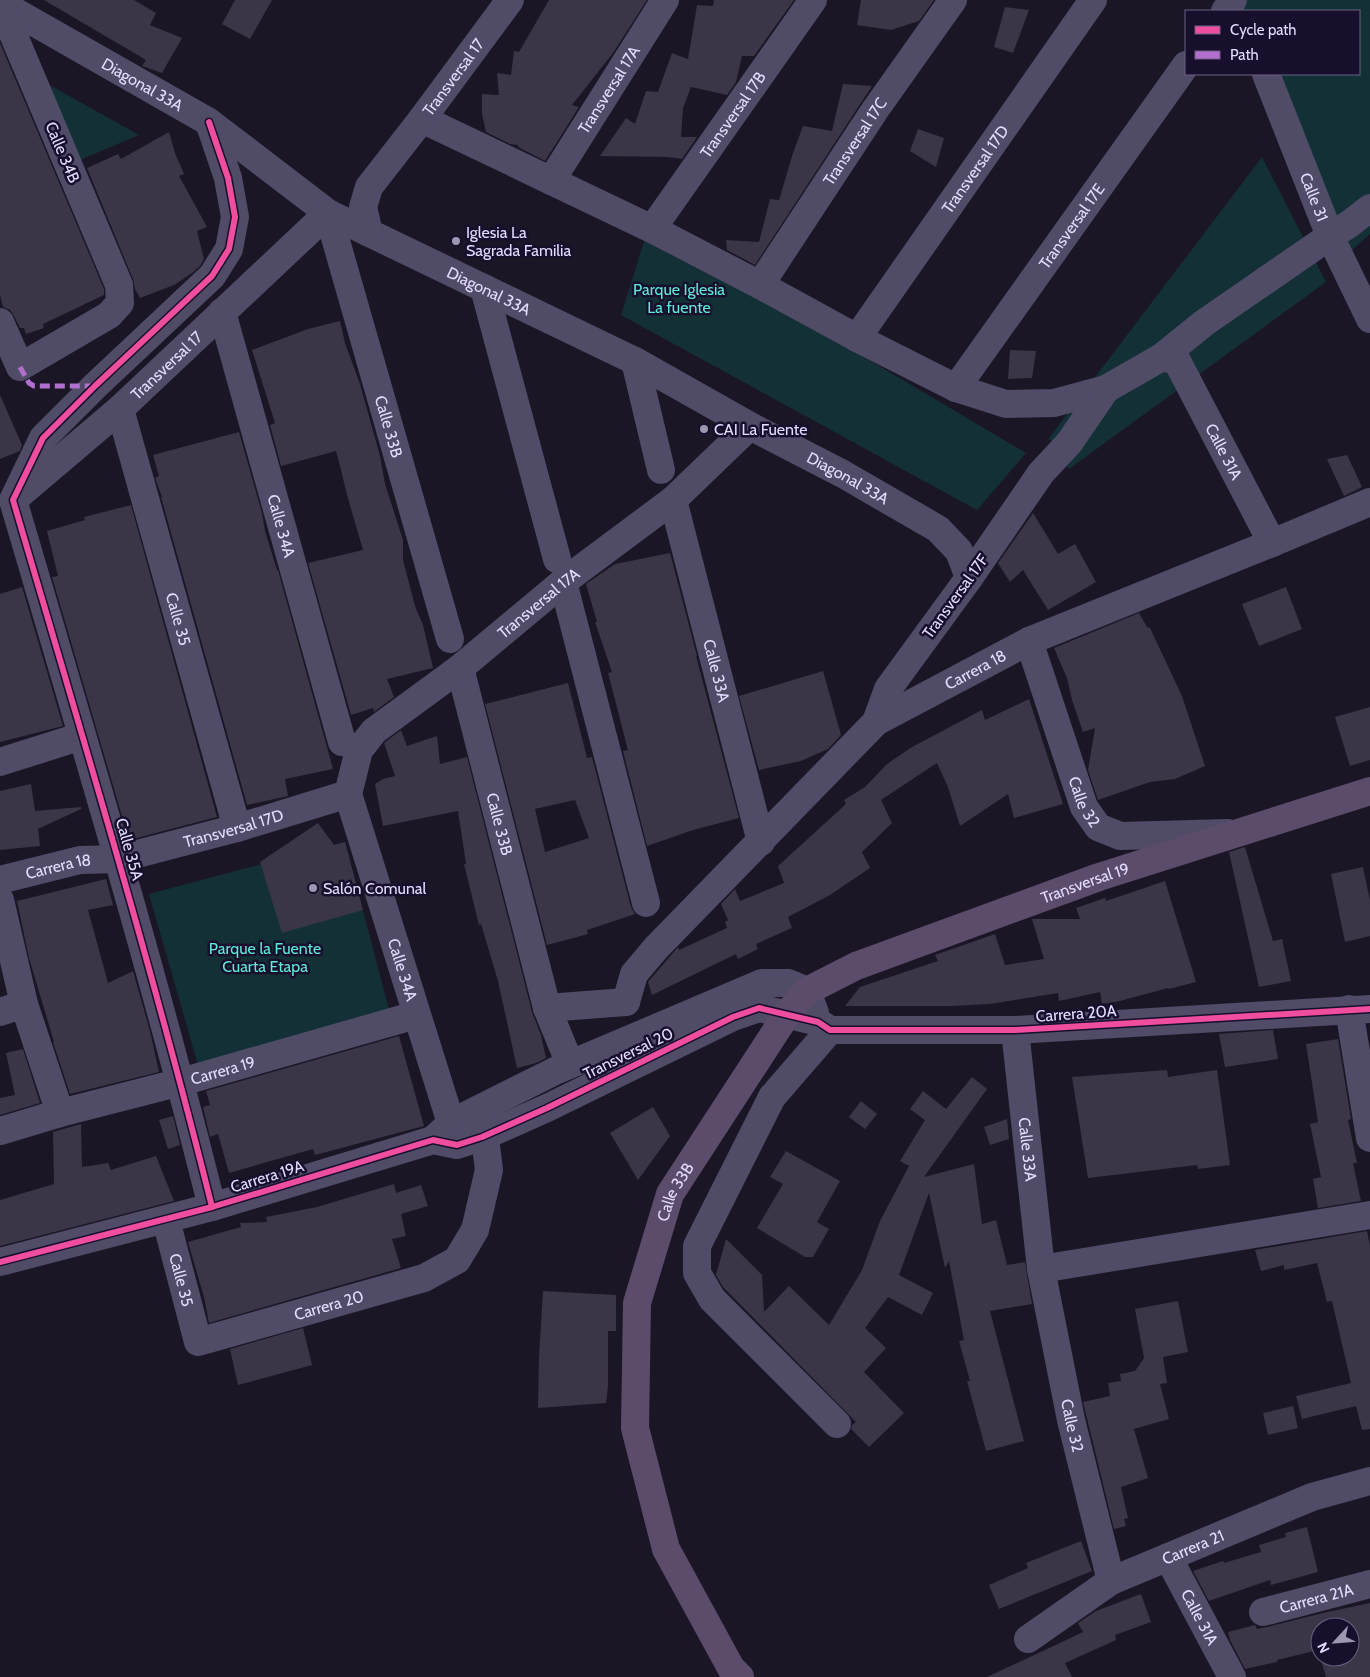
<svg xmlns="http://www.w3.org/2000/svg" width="1370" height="1677" font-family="Cabin,sans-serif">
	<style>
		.green { fill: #133036 }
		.building { fill: #3a3547; fill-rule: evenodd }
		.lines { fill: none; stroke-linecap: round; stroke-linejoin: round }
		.street { stroke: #504b67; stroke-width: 28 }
		.primary { stroke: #5b4c6c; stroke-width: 28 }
		.quiet { stroke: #b36fd0; stroke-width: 5; stroke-dasharray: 10 5; stroke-linecap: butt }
		.cycleway-casing { stroke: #180f2d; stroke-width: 9 }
		.cycleway { stroke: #ef4d9e; stroke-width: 6 }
		.poi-dot { fill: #9e97b3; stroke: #180f2d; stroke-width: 2 }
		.labels { text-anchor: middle; stroke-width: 5; stroke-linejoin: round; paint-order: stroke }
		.street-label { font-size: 16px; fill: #e4dcff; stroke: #180f2d }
		.poi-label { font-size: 16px; fill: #e4dcff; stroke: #180f2d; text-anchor: start }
		.park-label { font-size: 16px; fill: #5de9d7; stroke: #180f2d }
	</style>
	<rect width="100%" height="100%" fill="#1b1626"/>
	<g class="green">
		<polygon points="1223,0 1370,0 1370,234 1344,257 1258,74 1359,74 1359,11 1228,11"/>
		<polygon points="46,83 139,135 80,160"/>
		<polygon points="1262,157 1326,282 1069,469 1049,438"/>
		<polygon points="648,229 1026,453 977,510 621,315"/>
		<polygon points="345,842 391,1017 200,1072 149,894"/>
	</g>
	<g class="building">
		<polygon points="44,0 134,0 156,13 150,25 182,38 162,73 142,66 146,60"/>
		<polygon points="235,0 272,0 250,39 222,24"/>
		<polygon points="549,0 647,0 613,53 572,105 579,107 545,161 518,147 518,145 510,144 486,132 482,114 482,94 499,95 497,73 511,75 514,51 519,52"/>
		<polygon points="714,0 794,0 754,56 742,56 736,82 727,95 691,87 683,108 681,137 697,137 682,159 668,157 600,156 626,118 635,124 646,91 658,92 672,53 688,59 697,5 713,6"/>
		<polygon points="861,0 934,0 919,21 891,30 857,25"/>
		<polygon points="1005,7 1029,10 1013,53 994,47"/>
		<polygon points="0,43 104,289 104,295 43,324 44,328 26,334 24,328 20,328 14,316 10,310 3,307 0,295"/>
		<polygon points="843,84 872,86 755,265 727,250 726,240 759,242 770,199 779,200 793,153 803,126 832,131"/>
		<polygon points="918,129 944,138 936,167 910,151"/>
		<polygon points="169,132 175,153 184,174 179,176 207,227 197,231 204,259 200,266 192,273 174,285 140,298 135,289 133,279 87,168 118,154 121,159"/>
		<polygon points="340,321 345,343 360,384 380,456 385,484 403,540 403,560 415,606 423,625 433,668 387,679 394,697 374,712 373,708 351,715 308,563 363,550 347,495 341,470 336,451 281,466 270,425 275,423 252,350 308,329"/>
		<polygon points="1010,350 1036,351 1032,378 1008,379"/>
		<polygon points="0,395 22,445 20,451 0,459"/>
		<polygon points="239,432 262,513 265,531 277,570 278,570 333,769 285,779 288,796 247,805 161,497 162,497 155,478 159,476 153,455"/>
		<polygon points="1347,455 1362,487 1344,496 1327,459"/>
		<polygon points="131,505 217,817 129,840 52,577 58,576 47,531 85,520 84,517"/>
		<polygon points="1033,513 1058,554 1075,544 1096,582 1048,610 1023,570 1010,582 998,563"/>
		<polygon points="670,553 697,656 696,656 739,818 693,830 647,846 623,751 628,750 608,673 612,672 595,622 597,622 586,584 615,564"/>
		<polygon points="22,587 63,726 0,742 0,594"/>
		<polygon points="1286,587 1302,629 1259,646 1242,604"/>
		<polygon points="1139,613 1147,627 1150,628 1182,696 1205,766 1175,779 1150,782 1098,800 1088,770 1095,728 1083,732 1072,700 1067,678 1054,648"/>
		<polygon points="823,671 841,735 828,749 801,761 759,770 739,696"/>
		<path d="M568,683L587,758L592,757L631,907L635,914L587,930L588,934L547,945L485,704ZM575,800L589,838L545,852L535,809Z"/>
		<polygon points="1029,699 1063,804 1014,818 1008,794 960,826 948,787 937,763 881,800 892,823 862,852 870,868 830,895 788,917 792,928 756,944 758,949 738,959 736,954 652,995 648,982 678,947 679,950 727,928 725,922 728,920 721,904 735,889 740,901 784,883 778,866 846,804 844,800 865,787 887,764 912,747 982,710 985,720"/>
		<polygon points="1370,707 1370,760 1350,766 1335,717"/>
		<polygon points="401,730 407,746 437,736 440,764 467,757 532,1012 541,1035 546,1058 536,1063 517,1068 498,981 481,924 479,925 464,864 466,864 458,811 383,826 375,784 383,779 395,776 384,743"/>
		<polygon points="31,784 35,811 81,807 81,809 38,829 40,846 0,850 0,791"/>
		<polygon points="318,823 334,845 345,842 363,910 282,933 260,862"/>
		<polygon points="1245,847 1273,941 1282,939 1291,981 1259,987 1229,852"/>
		<polygon points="1363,867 1370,901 1370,936 1345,942 1331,874"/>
		<polygon points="106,879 113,905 88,910 108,983 133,971 150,1031 159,1072 70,1094 53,1042 54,1042 29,958 17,901"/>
		<polygon points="1165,881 1196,982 1169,989 1168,988 1120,1001 1102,1004 1100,992 1059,1001 1058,993 990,1004 951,1006 845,1006 860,987 938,961 935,955 995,934 1005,965 1044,959 1032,919 1080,919 1076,908 1105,898 1106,901"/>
		<polygon points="1273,1030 1278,1059 1225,1067 1219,1034"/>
		<polygon points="399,1036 424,1126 315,1155 313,1149 229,1173 218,1134 210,1137 203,1107 210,1105 206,1091"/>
		<polygon points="1338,1039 1351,1119 1348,1120 1357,1163 1353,1163 1361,1201 1318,1208 1313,1179 1321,1177 1310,1124 1318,1122 1306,1044"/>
		<polygon points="23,1049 40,1103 0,1115 0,1098 15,1095 6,1053"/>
		<polygon points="1167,1070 1168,1077 1217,1070 1230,1165 1198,1169 1197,1165 1088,1178 1072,1077"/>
		<polygon points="972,1077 987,1089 924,1177 974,1164 982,1224 996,1220 1007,1265 1025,1262 1032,1304 990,1311 1024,1441 986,1451 967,1381 970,1381 959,1341 964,1340 949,1261 945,1268 929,1193 899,1275 933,1293 922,1315 888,1297 865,1328 886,1348 864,1372 904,1413 869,1447 851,1429 852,1425 856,1422 723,1287 716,1275 726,1239 762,1275 764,1312 789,1286 829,1325 862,1270 880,1221 909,1166 900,1161 925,1120 910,1109 923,1091 946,1109"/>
		<polygon points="861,1101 877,1114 865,1129 849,1117"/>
		<polygon points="653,1107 670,1136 638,1180 610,1133"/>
		<polygon points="173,1116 180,1145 168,1149 159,1120"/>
		<polygon points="1007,1119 1009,1139 990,1145 984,1127"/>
		<polygon points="81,1124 82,1167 108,1163 111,1170 156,1156 174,1201 0,1246 0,1200 54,1184 53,1132"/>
		<polygon points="786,1151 840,1181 817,1222 829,1229 813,1257 805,1257 757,1228 783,1184 770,1177"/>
		<polygon points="394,1184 396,1193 421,1185 428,1206 401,1214 406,1236 392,1239 401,1268 209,1323 204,1297 188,1242 241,1227 240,1223 267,1222 266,1217 317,1207"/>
		<polygon points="1367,1231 1370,1246 1370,1429 1362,1430 1356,1406 1302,1419 1296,1396 1351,1383 1332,1301 1327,1302 1317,1263 1284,1270 1284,1265 1261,1271 1255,1250"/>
		<polygon points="543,1291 616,1295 616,1331 608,1331 608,1386 606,1403 538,1408 539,1357"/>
		<polygon points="1178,1301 1188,1352 1163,1357 1167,1383 1160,1384 1169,1419 1134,1429 1148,1478 1121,1487 1128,1518 1124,1519 1126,1526 1114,1529 1083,1402 1110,1396 1108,1383 1121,1381 1120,1374 1135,1371 1144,1358 1135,1309"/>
		<polygon points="303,1328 312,1365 238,1385 230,1349"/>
		<polygon points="1293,1406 1298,1428 1268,1435 1263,1413"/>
		<polygon points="1307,1527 1318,1572 1271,1585 1270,1580 1209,1601 1193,1571 1223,1561 1224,1563 1261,1552 1259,1545 1286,1537 1285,1533"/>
		<polygon points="1081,1541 1092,1571 999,1609 989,1585 1028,1568 1026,1563"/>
		<polygon points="1141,1594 1151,1622 1115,1635 1116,1640 1065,1663 1072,1677 987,1677 1083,1632 1078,1623 1096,1611"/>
		<polygon points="1370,1603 1370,1677 1326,1677 1320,1657 1350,1657 1350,1627 1320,1627 1320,1656 1318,1650 1277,1660 1277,1662 1245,1669 1230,1640 1228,1632 1255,1625 1257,1629 1267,1627 1323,1613"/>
	</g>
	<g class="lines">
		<g class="street">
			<path id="s1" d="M0,3L209,122L328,213L635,361L750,426L843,474L938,529L959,551L969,578"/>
			<polyline points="1225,11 1233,0"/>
			<path id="s2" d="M1266,74L1330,236L1370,319"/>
			<polyline points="422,119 652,229 760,285 857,338 956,388 1006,404 1054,403 1106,389 1069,443 1041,473 969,578 888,689 876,722"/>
			<path d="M209,122L228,178L235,217L229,249L212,276L95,386L43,438L13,500C82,735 153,970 212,1207"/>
			<path id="s3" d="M551,181L665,0"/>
			<path id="s4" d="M652,229L813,0"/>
			<path id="s5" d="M369,233L363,207L369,187L422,119L510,0"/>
			<path id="s6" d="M760,285L875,110L953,0"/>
			<polyline points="484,288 557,559"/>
			<path id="s7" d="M222,312L342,742"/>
			<polyline points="0,322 20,367 109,315 120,303 119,285 0,3"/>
			<path id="s8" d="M857,338L1093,0"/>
			<polyline points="1162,357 1204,323 1330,236 1348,225 1370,208"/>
			<polyline points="635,361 661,470"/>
			<path id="s9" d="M956,388L1186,65"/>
			<path id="s10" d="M1106,389L1162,357L1177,361L1272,543"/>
			<path id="s11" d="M120,409L237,828"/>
			<path id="s12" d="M20,494L120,409L328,213L450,639"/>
			<path id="s13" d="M673,500L761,842"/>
			<polyline points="563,582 646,903"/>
			<path id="s14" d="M1029,641L1084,807L1098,827L1120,836L1228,833"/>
			<path id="s15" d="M460,668L547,1008L570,1064"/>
			<polyline points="0,762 82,736"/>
			<path id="s16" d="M348,794L359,750L374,731L460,668L563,582L673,500L750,426"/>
			<path id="s17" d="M348,794L456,1139"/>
			<path id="s18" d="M0,880L80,860L118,859L237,828L348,794"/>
			<polyline points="0,900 24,1004 60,1113"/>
			<path id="s19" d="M626,1002L634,974L656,948L876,722L1029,641L1272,543L1370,502"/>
			<polyline points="547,1008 626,1002"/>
			<polyline points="1349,1009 1370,1138"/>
			<polyline points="0,1012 24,1004"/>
			<polyline points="830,1030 772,1097 697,1246 697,1273 712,1299 837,1424"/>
			<path id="s20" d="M1015,1030L1041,1269L1071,1420L1111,1581"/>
			<path id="s21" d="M0,1131L60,1113L181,1082L416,1015"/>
			<polyline points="433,1140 451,1123 557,1070 762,983 788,983 807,991 815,1013"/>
			<path id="s22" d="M166,1220L198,1342L424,1278L457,1260L475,1230L489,1170L486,1146L472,1113"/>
			<polyline points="0,1262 212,1207 433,1140 457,1145 482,1137 547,1108 733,1017 759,1008 818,1022 830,1030 1015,1030 1370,1009"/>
			<polyline points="1041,1269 1370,1215"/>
			<path id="s23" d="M1168,1557L1232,1677"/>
			<path id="s24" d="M1263,1612L1370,1584"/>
			<path id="s25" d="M1028,1639L1111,1581L1312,1497L1370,1481"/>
		</g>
		<path class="primary" id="s26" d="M740,1677L731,1668L666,1549L635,1428L637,1303L670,1194L787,1014L807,991L856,966L1099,877L1370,791"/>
		<polyline class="quiet" points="20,367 29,383 34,386 95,386"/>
		<defs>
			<g id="cycleway">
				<path d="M209,122L228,178L235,217L229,249L212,276L95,386L43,438L13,500C82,735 153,970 212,1207"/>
				<polyline points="0,1262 212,1207 433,1140 457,1145 482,1137 547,1108 733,1017 759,1008 818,1022 830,1030 1015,1030 1370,1009"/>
			</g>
		</defs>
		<use href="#cycleway" class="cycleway-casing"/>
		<use href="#cycleway" class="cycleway"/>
	</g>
	<g class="poi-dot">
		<circle cx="456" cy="241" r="5"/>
		<circle cx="704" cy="429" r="5"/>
		<circle cx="313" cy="888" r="5"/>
	</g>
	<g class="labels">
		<g class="street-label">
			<text dy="6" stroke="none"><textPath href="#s5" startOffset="186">Transversal 17</textPath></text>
			<text dy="6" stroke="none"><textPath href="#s1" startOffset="164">Diagonal 33A</textPath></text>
			<text dy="6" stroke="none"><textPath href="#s3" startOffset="108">Transversal 17A</textPath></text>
			<text dy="6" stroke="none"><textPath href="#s4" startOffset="140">Transversal 17B</textPath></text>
			<text dy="6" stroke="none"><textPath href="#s6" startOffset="172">Transversal 17C</textPath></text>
			<text transform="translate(63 152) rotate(67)" y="6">Calle 34B</text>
			<text dy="6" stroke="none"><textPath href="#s8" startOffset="206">Transversal 17D</textPath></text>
			<text dy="6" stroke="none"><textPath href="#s2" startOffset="132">Calle 31</textPath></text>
			<text dy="6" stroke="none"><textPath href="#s9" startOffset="199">Transversal 17E</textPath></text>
			<text dy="6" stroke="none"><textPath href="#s1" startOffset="569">Diagonal 33A</textPath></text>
			<text dy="6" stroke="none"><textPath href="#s12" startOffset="195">Transversal 17</textPath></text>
			<text dy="6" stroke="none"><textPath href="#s12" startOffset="639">Calle 33B</textPath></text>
			<text dy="6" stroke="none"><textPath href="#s10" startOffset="182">Calle 31A</textPath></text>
			<text dy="6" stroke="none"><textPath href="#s1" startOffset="974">Diagonal 33A</textPath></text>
			<text dy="6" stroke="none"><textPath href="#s7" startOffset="222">Calle 34A</textPath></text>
			<text transform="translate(955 596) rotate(-54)" y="6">Transversal 17F</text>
			<text dy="6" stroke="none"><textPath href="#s16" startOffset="278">Transversal 17A</textPath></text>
			<text dy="6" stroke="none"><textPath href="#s11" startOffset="218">Calle 35</textPath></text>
			<text dy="6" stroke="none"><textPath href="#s19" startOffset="491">Carrera 18</textPath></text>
			<text dy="6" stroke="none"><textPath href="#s13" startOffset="176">Calle 33A</textPath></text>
			<text dy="6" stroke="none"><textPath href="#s14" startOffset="170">Calle 32</textPath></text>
			<text dy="6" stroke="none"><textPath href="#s15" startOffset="161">Calle 33B</textPath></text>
			<text dy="6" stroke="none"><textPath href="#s18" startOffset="240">Transversal 17D</textPath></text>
			<text transform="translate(130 849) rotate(74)" y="6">Calle 35A</text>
			<text dy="6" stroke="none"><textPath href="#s18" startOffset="60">Carrera 18</textPath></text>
			<text dy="6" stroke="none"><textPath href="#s26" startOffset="1056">Transversal 19</textPath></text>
			<text dy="6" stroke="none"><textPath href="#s17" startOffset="184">Calle 34A</textPath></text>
			<text transform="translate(1076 1013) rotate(-4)" y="6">Carrera 20A</text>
			<text transform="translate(628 1053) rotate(-26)" y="6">Transversal 20</text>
			<text dy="6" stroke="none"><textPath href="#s21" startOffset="231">Carrera 19</textPath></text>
			<text dy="6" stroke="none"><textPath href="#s20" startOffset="120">Calle 33A</textPath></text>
			<text transform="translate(267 1176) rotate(-17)" y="6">Carrera 19A</text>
			<text dy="6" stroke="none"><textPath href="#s26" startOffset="516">Calle 33B</textPath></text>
			<text dy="6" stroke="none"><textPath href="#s22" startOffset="62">Calle 35</textPath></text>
			<text dy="6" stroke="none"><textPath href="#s22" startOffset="262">Carrera 20</textPath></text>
			<text dy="6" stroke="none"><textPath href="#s20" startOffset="400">Calle 32</textPath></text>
			<text dy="6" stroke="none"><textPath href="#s25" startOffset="190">Carrera 21</textPath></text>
			<text dy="6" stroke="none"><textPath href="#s24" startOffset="55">Carrera 21A</textPath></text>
			<text dy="6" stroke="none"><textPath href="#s23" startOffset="68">Calle 31A</textPath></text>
		</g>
		<g class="poi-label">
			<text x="466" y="238">Iglesia La<tspan x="466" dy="18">Sagrada Familia</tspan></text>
			<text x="714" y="435">CAI La Fuente</text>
			<text x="323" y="894">Salón Comunal</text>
		</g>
		<g class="park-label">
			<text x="679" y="295">Parque Iglesia<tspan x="679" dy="18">La fuente</tspan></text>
			<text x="265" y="954">Parque la Fuente<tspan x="265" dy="18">Cuarta Etapa</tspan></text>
		</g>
	</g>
	<rect x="1185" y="10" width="175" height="65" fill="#180f2d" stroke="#6a6181"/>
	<rect x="1195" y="26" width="25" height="8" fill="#ef4d9e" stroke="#6a6181"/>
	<text x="1230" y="35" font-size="15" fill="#e4dcff">Cycle path</text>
	<rect x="1195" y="51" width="25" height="8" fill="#b36fd0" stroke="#6a6181"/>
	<text x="1230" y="60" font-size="15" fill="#e4dcff">Path</text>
	<g transform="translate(1335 1642) rotate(244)"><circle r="24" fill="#180f2d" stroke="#6a6181"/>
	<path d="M0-4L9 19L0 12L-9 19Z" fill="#9e97b3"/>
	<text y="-8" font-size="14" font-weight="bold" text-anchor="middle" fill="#e4dcff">N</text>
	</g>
</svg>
